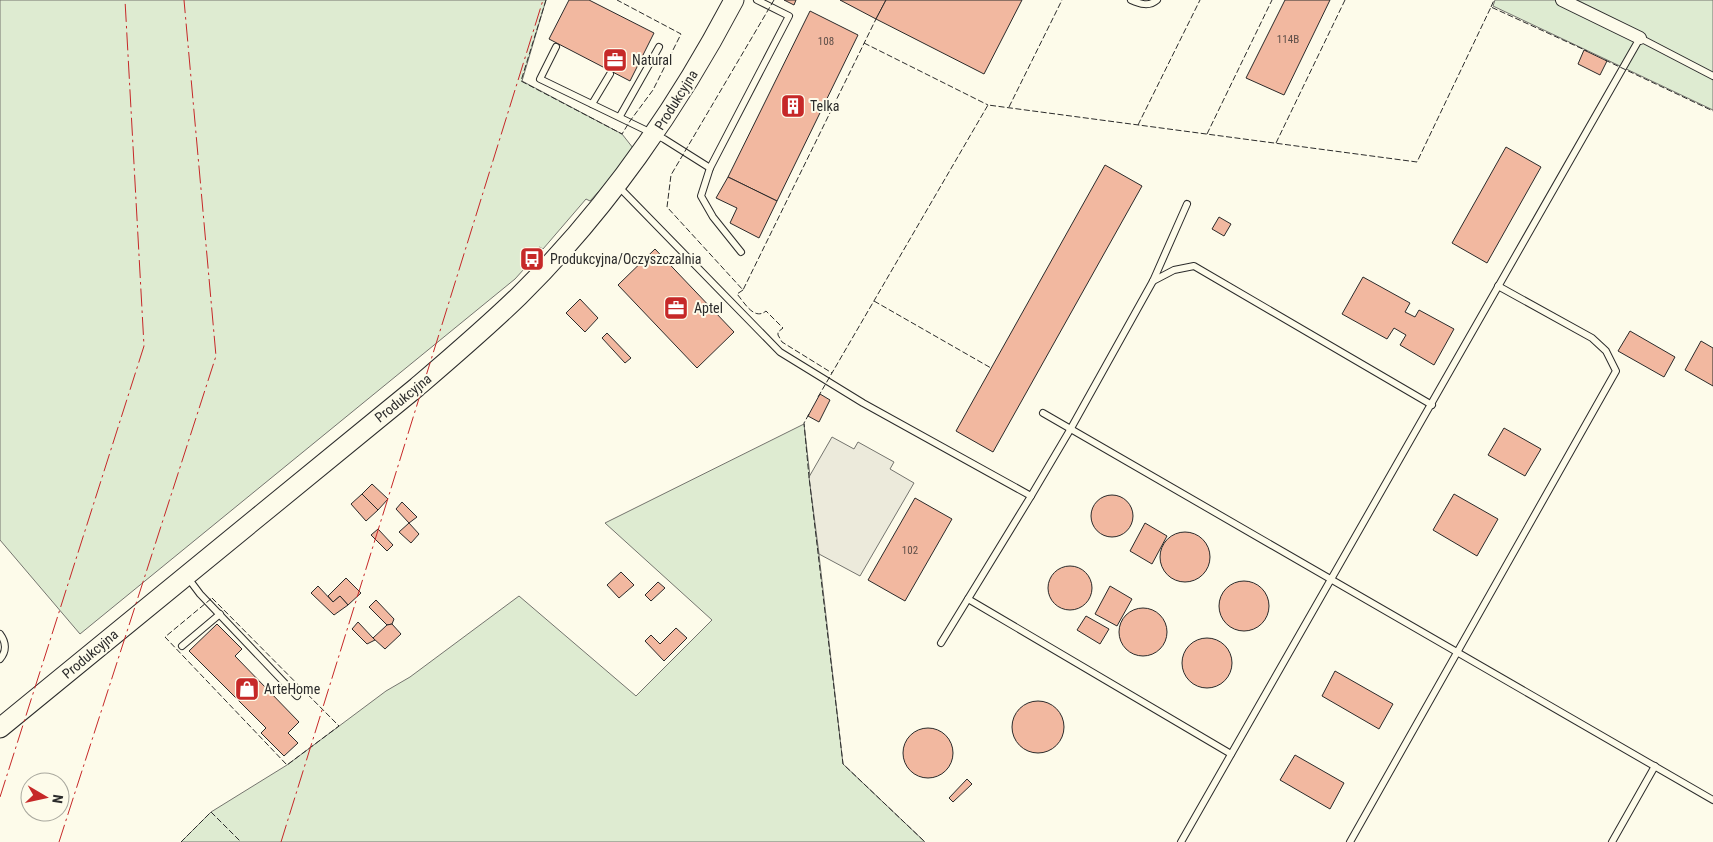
<svg xmlns="http://www.w3.org/2000/svg" width="1713" height="842" font-family="'Roboto Condensed',sans-serif">
	<style>
		.green { fill: #deebd1; stroke: #74746e }
		.parking { fill: #eceadb; stroke: #74746e }
		.building { fill: #f2b8a0; stroke: #2b2b2b }
		.lines { fill: none; stroke-linecap: round; stroke-linejoin: round }
		.lane-casing { stroke: #2b2b2b; stroke-width: 8 }
		.street-casing { stroke: #2b2b2b; stroke-width: 14 }
		.secondary-casing { stroke: #2b2b2b; stroke-width: 21 }
		.lane { stroke: #fdfbea; stroke-width: 6 }
		.street { stroke: #fdfbea; stroke-width: 12 }
		.secondary { stroke: #fdfbea; stroke-width: 19 }
		.fence { stroke: #2b2b2b; stroke-width: 1; stroke-dasharray: 6 2.5; stroke-linecap: butt }
		.power { stroke: #c62828; stroke-width: 1; stroke-dasharray: 18 4 2.5 4; stroke-linecap: butt }
		.labels { text-anchor: middle; stroke-width: 4; stroke-linejoin: round; paint-order: stroke }
		.number-label { font-size: 11px; fill: #5d4e48 }
		.poi-label { font-size: 14px; fill: #2b2b2b; stroke: #fdfbea; text-anchor: start }
		.street-label { font-size: 14px; fill: #2b2b2b; stroke: #fdfbea }
	</style>
	<rect width="100%" height="100%" fill="#fdfbea"/>
	<g class="green">
		<polygon points="0,0 546,0 522,81 622,134 633,148 609,180 590,201 586,199 543,249 539,247 522,265 524,269 515,279 80,634 0,540"/>
		<polygon points="1495,0 1713,0 1713,110 1493,6"/>
		<polygon points="804,424 843,764 925,842 181,842 211,812 287,765 386,691 410,677 519,596 636,696 712,620 605,523"/>
	</g>
	<polygon class="parking" points="832,437 854,449 858,442 894,462 890,469 914,483 860,576 819,554 809,477"/>
	<g class="building">
		<polygon points="569,0 589,0 654,33 630,81 549,39"/>
		<polygon points="784,0 796,0 794,5"/>
		<polygon points="840,0 886,0 876,19"/>
		<polygon points="886,0 1022,0 984,74 876,19"/>
		<polygon points="1285,0 1330,0 1284,95 1246,78"/>
		<polygon points="810,11 858,35 777,201 728,177"/>
		<polygon points="1584,50 1607,61 1600,75 1578,64"/>
		<polygon points="1506,147 1541,167 1487,263 1452,243"/>
		<polygon points="1105,165 1142,186 993,452 956,431"/>
		<polygon points="728,177 777,201 759,238 730,223 737,208 716,198"/>
		<polygon points="1219,217 1231,224 1224,236 1212,229"/>
		<polygon points="655,249 734,332 697,368 618,285"/>
		<polygon points="1363,277 1410,303 1405,312 1415,317 1419,310 1454,329 1434,365 1400,345 1406,335 1394,328 1387,339 1342,314"/>
		<polygon points="580,299 598,318 585,332 566,313"/>
		<polygon points="1630,331 1675,357 1664,377 1618,351"/>
		<polygon points="607,333 631,358 625,363 602,338"/>
		<polygon points="1701,341 1713,348 1713,386 1685,370"/>
		<polygon points="820,394 830,400 819,422 808,416"/>
		<polygon points="1504,428 1541,449 1525,476 1488,455"/>
		<polygon points="372,484 388,499 378,510 362,494"/>
		<polygon points="362,494 378,510 366,521 351,504"/>
		<polygon points="1454,494 1498,519 1477,556 1433,530"/>
		<circle cx="1112" cy="516" r="21"/>
		<polygon points="915,498 952,519 905,601 868,580"/>
		<polygon points="402,502 417,517 409,523 396,509"/>
		<polygon points="409,523 419,534 411,543 399,532"/>
		<polygon points="1145,523 1167,536 1152,564 1130,551"/>
		<polygon points="378,529 393,545 387,551 371,535"/>
		<circle cx="1185" cy="557" r="25"/>
		<circle cx="1070" cy="588" r="22"/>
		<polygon points="621,572 634,585 619,598 607,585"/>
		<polygon points="346,578 361,593 348,605 340,596 333,602 328,596"/>
		<circle cx="1244" cy="606" r="25"/>
		<polygon points="658,582 665,588 651,601 645,595"/>
		<polygon points="318,586 333,602 340,596 348,605 334,615 311,593"/>
		<polygon points="1110,586 1132,599 1117,626 1095,614"/>
		<polygon points="376,600 394,619 392,624 387,625 369,607"/>
		<circle cx="1143" cy="632" r="24"/>
		<polygon points="1086,616 1109,629 1100,644 1077,630"/>
		<polygon points="358,622 373,638 375,640 367,644 352,629"/>
		<polygon points="217,624 242,649 235,656 299,722 288,733 298,743 284,756 261,733 266,728 189,651"/>
		<polygon points="392,624 401,634 385,649 373,638 387,625"/>
		<polygon points="676,628 687,638 664,661 645,641 651,635 660,644"/>
		<circle cx="1207" cy="663" r="25"/>
		<polygon points="1335,671 1393,704 1379,729 1322,696"/>
		<circle cx="1038" cy="727" r="26"/>
		<circle cx="928" cy="753" r="25"/>
		<polygon points="1295,755 1344,783 1330,809 1280,780"/>
		<polygon points="967,779 972,784 953,802 949,798"/>
	</g>
	<g class="lines">
		<defs>
			<g id="lane">
				<path d="M1131,0C1140,4 1149,7 1157,0"/>
				<polyline points="556,47 540,79 664,139 710,168"/>
				<polyline points="592,104 610,74"/>
				<polyline points="620,116 659,47"/>
				<polyline points="617,185 780,352 863,403 1031,496 941,643"/>
				<polyline points="741,252 713,217 701,196 710,168 789,16 757,0"/>
				<polyline points="1153,281 1174,270 1194,266 1432,405"/>
				<polyline points="1043,413 1713,800"/>
				<polyline points="1031,496 1070,430 1153,281 1187,204"/>
				<polyline points="188,578 200,594 297,696"/>
				<polyline points="968,599 1231,754"/>
				<path d="M0,634C6,642 7,651 0,659"/>
				<polyline points="182,646 220,614"/>
				<polyline points="1181,842 1640,38 1713,76"/>
				<polyline points="1350,842 1616,371 1606,351 1592,338 1498,286"/>
				<polyline points="1612,842 1655,766"/>
			</g>
			<polyline id="street" points="1562,0 1640,38"/>
			<path id="secondary" d="M0,728L417,387C452,357 486,328 519,296C605,211 678,107 734,0"/>
		</defs>
		<use href="#lane" class="lane-casing"/>
		<use href="#street" class="street-casing"/>
		<use href="#secondary" class="secondary-casing"/>
		<use href="#lane" class="lane"/>
		<use href="#street" class="street"/>
		<use href="#secondary" class="secondary"/>
		<g class="fence">
			<polyline points="546,0 521,81 622,134 630,121 653,90 681,34 617,0"/>
			<polyline points="774,0 671,175 667,207 743,290 876,19"/>
			<polyline points="1491,7 1494,0"/>
			<polyline points="864,43 988,105"/>
			<polyline points="1605,60 1713,111"/>
			<polyline points="1009,107 1062,0"/>
			<polyline points="1138,125 1200,0"/>
			<polyline points="1207,134 1272,0"/>
			<polyline points="1276,143 1345,0"/>
			<path d="M743,290L737,294C744,302 754,321 766,311L783,328L778,332V335L782,342L832,373"/>
			<polyline points="874,301 991,368"/>
			<polyline points="818,397 988,105 1417,162 1491,7 1587,51"/>
			<polyline points="809,414 804,423 809,477 843,764 925,842"/>
			<polygon points="212,598 339,726 287,765 165,637"/>
			<polyline points="181,842 211,812 241,842"/>
		</g>
		<g class="power">
			<polyline points="0,797 144,346 125,0"/>
			<polyline points="59,842 216,356 184,0"/>
			<polyline points="281,842 543,0"/>
		</g>
	</g>
	<defs>
		<symbol id="office-square" viewBox="-11 -11 22 22"><rect x="-9" y="-9" width="18" height="18" rx="4" fill="#c62828" stroke="#fdfbea"/><path d="M-6-3h4V-5.5h4V-3h4V5H-6ZM-1-4.5V-3h2v-1.5ZM-6 0V1H6V0Z" fill="#fff"/></symbol>
		<symbol id="building-square" viewBox="-11 -11 22 22"><rect x="-9" y="-9" width="18" height="18" rx="4" fill="#c62828" stroke="#fdfbea"/><path d="M-4-6H4V6H1V3H-1V6H-4ZM-2.5-4.3h1.7v1.8h-1.7ZM.8-4.3h1.7v1.8H.8ZM-2.5-1h1.7V.8h-1.7ZM.8-1h1.7V.8H.8Z" fill="#fff"/></symbol>
		<symbol id="bus-square" viewBox="-11 -11 22 22"><rect x="-9" y="-9" width="18" height="18" rx="4" fill="#c62828" stroke="#fdfbea"/><path d="M-5-6H5V4H4V6H2V4H-2V6H-4V4H-5ZM-3.5-4V0h7V-4ZM-3.5 1.2v1.5H-2V1.2ZM2 1.2v1.5H3.5V1.2Z" fill="#fff"/></symbol>
		<symbol id="shop-square" viewBox="-11 -11 22 22"><rect x="-9" y="-9" width="18" height="18" rx="4" fill="#c62828" stroke="#fdfbea"/><path d="M-5-2.5h2.3a2.7 3.5 0 0 1 5.4 0H5L5.5 6h-11ZM-1.5-2.5h3a1.5 2.3 0 0 0-3 0Z" fill="#fff"/></symbol>
	</defs>
	<g fill-rule="evenodd">
		<use href="#office-square" x="601" y="46" width="28" height="28"/>
		<use href="#building-square" x="779" y="92" width="28" height="28"/>
		<use href="#bus-square" x="518" y="245" width="28" height="28"/>
		<use href="#office-square" x="662" y="294" width="28" height="28"/>
		<use href="#shop-square" x="233" y="675" width="28" height="28"/>
	</g>
	<g class="labels">
		<g class="number-label">
			<text x="1288" y="43">114B</text>
			<text x="826" y="45">108</text>
			<text x="910" y="554">102</text>
		</g>
		<g class="poi-label">
			<text x="632" y="65">Natural</text>
			<text x="810" y="111">Telka</text>
			<text x="550" y="264">Produkcyjna/Oczyszczalnia</text>
			<text x="694" y="313">Aptel</text>
			<text x="264" y="694">ArteHome</text>
		</g>
		<g class="street-label">
			<text transform="translate(676 100) rotate(-58)" y="5">Produkcyjna</text>
			<text transform="translate(403 398) rotate(-39)" y="5">Produkcyjna</text>
			<text transform="translate(90 654) rotate(-40)" y="5">Produkcyjna</text>
		</g>
	</g>
	<g transform="translate(45 797) rotate(99)"><circle r="24" fill="#fdfbea" stroke="#a9a89e"/>
	<path d="M0-4L9 19L0 12L-9 19Z" fill="#c62828"/>
	<text y="-8" font-size="14" font-weight="bold" text-anchor="middle" fill="#2b2b2b">N</text>
	</g>
</svg>
